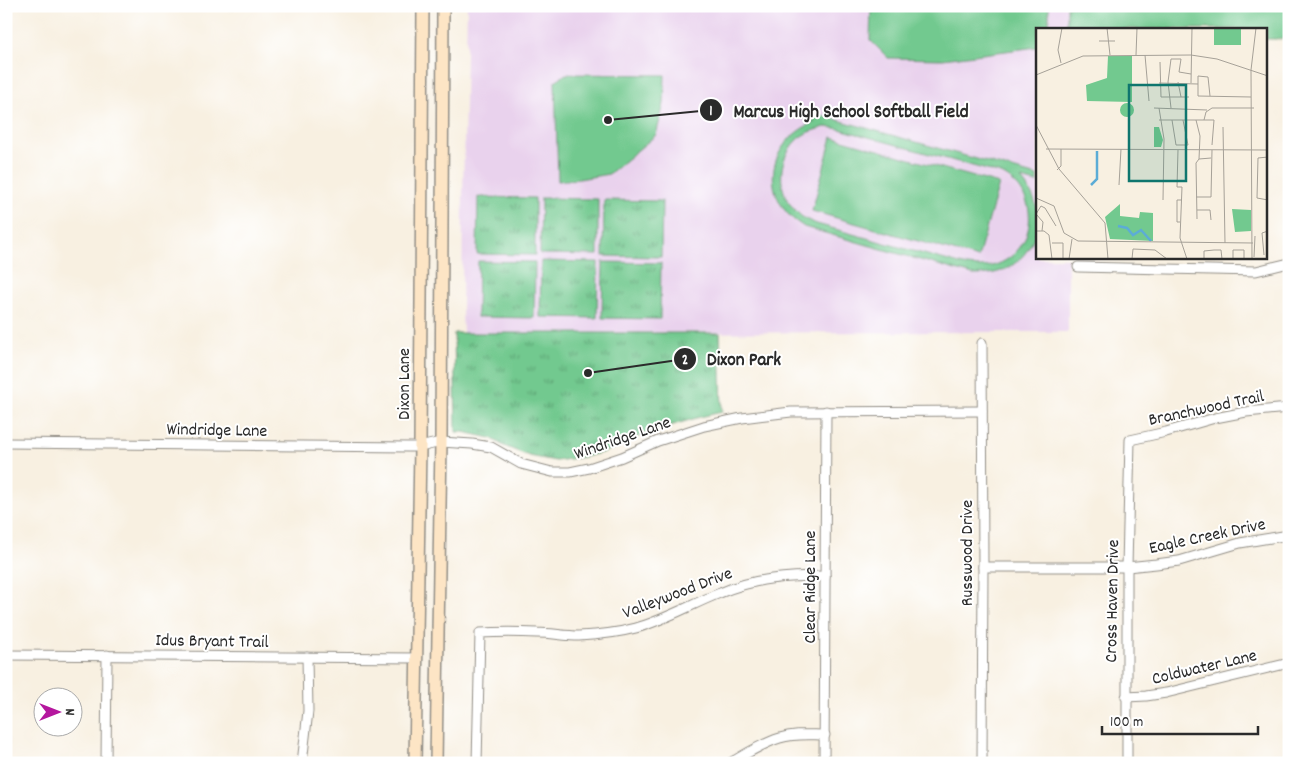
<svg xmlns="http://www.w3.org/2000/svg" width="1295" height="769" font-family="Dekko,sans-serif">
	<style>
		.built { fill: #e9d2ed }
		.grass { fill: #72c98f; stroke: #4e7a5d; fill-rule: evenodd }
		.park { fill: url(#park-tufts); stroke: #4e7a5d }
		.lines { fill: none; stroke-linecap: round; stroke-linejoin: round }
		.minor-casing { stroke: #928e86; stroke-width: 11 }
		.secondary-casing { stroke: #928e86; stroke-width: 14 }
		.minor { stroke: #fff; stroke-width: 9 }
		.secondary { stroke: #fde5c5; stroke-width: 11 }
		.labels { text-anchor: middle; stroke-width: 4; stroke-linejoin: round; paint-order: stroke }
		.street-label { font-size: 18px; fill: #2b2b2b; stroke: #fff }
		.inset-river { fill: none; stroke: #5cacd6; stroke-width: 2.5 }
		.inset-road { fill: none; stroke: #a6a198; stroke-width: 1 }
		.view { fill: #0f766e; fill-opacity: 0.15; stroke: #0f766e; stroke-width: 2.5 }
		.inset-edge { fill: none; stroke: #2b2b2b; stroke-width: 2.5 }
		.leader { fill: none; stroke: #2b2b2b; stroke-width: 2 }
		.callout-dot { fill: #2b2b2b; stroke: #fff; stroke-width: 2 }
		.mark-label { font-size: 15px; text-anchor: middle; font-weight: bold; fill: #fff }
		.callout-label { font-size: 19px; text-anchor: middle; font-weight: bold; fill: #2b2b2b; stroke: #fff; stroke-width: 4; stroke-linejoin: round; paint-order: stroke }
	</style>
	<defs>
		<pattern id="park-tufts" width="24" height="20" patternUnits="userSpaceOnUse" patternTransform="scale(1.25)"><rect width="24" height="20" fill="#72c98f"/><path d="M3 7l-1-3M5 7V3M7 7l1-3M15 17l-1-3M17 17v-4M19 17l1-3" fill="none" stroke="#5ea375"/></pattern>
	</defs>
	<rect width="100%" height="100%" fill="#fff"/>
	<filter id="ink" filterUnits="userSpaceOnUse"><feTurbulence type="fractalNoise" baseFrequency=".02" numOctaves="2"/><feDisplacementMap in="SourceGraphic" scale="10" xChannelSelector="R" yChannelSelector="G"/><feConvolveMatrix kernelMatrix="1 2 1 2 8 2 1 2 1" color-interpolation-filters="sRGB"/></filter>
	<filter id="wash" filterUnits="userSpaceOnUse"><feTurbulence type="fractalNoise" baseFrequency=".0096" numOctaves="4" result="noise"/><feDisplacementMap in="SourceGraphic" scale="20" xChannelSelector="R" yChannelSelector="G"/><feGaussianBlur stdDeviation="1.12" result="paint"/><feColorMatrix in="noise" values="0 0 0 0 0 0 0 0 0 0 0 0 0 0 0 0 0 1.4 0 .05"/><feComposite in="paint" operator="in"/></filter>
	<g filter="url(#wash)">
		<rect width="100%" height="100%" fill="#f8f0e1"/>
		<polygon class="built" points="467,6 1069,6 1069,29 1038,29 1038,258 1068,258 1068,332 463,333 462,311 463,193"/>
		<g class="grass">
			<polygon points="871,6 1049,6 1049,29 1038,29 1037,47 943,59 888,58 870,40"/>
			<polygon points="1067,6 1289,6 1289,39 1266,39 1266,29 1067,29"/>
			<polygon points="566,74 665,75 664,104 656,135 609,174 579,179 558,181 555,81"/>
			<path d="M799,109L1037,176V183L1021,179C1026,185 1031,192 1034,199C1045,226 1030,258 1004,270C994,274 984,275 973,275L804,227C797,222 789,217 784,209C760,175 779,136 815,122L797,117ZM825,127L835,128L843,130L994,172C998,173 1002,174 1005,176C1041,197 1036,249 998,264C988,268 978,267 967,266L817,224C809,221 802,218 797,212C775,192 777,156 800,137C807,132 816,130 825,127Z"/>
			<polygon points="832,137 999,184 978,258 812,211"/>
		</g>
		<g class="park">
			<polygon points="478,197 535,198 535,255 477,254"/>
			<polygon points="541,198 598,199 598,255 540,254"/>
			<polygon points="604,200 662,201 661,257 603,256"/>
			<polygon points="478,261 535,262 534,318 477,317"/>
			<polygon points="541,261 598,262 597,318 540,317"/>
			<polygon points="603,262 661,263 660,319 602,318"/>
			<polygon points="454,333 720,333 722,412 700,417 646,433 605,452 584,457 556,461 529,456 504,446 491,438 463,432 456,432"/>
		</g>
	</g>
	<g filter="url(#ink)">
		<g class="lines">
			<defs>
				<g id="minor">
					<polyline points="1078,267 1256,271 1289,263"/>
					<polyline points="982,343 983,567 982,763"/>
					<polyline points="6,443 409,447 420,447 441,442 472,444 491,447 521,464 552,472 570,472 589,468 622,457 658,441 704,426 742,418 791,412 982,411"/>
					<polyline points="983,567 1127,567 1156,564 1179,561 1240,543 1289,535"/>
					<polyline points="6,655 417,658"/>
					<polyline points="1126,697 1146,696 1166,693 1289,663"/>
					<polyline points="106,763 107,655"/>
					<polyline points="302,763 308,711 307,657"/>
					<path d="M477,763L480,633C499,632 518,632 537,633C551,633 565,636 579,636C598,635 617,633 636,628C665,620 692,604 720,593C754,578 789,576 825,576"/>
					<path d="M730,763C746,754 763,743 780,738C795,733 810,735 825,735"/>
					<polyline points="824,763 826,411"/>
					<polyline points="1127,763 1127,567 1130,440 1166,432 1215,418 1246,412 1289,408"/>
				</g>
				<g id="secondary">
					<polyline points="415,763 420,447 423,6"/>
					<polyline points="436,763 441,442 443,6"/>
				</g>
			</defs>
			<use href="#minor" class="minor-casing"/>
			<use href="#secondary" class="secondary-casing"/>
			<use href="#minor" class="minor"/>
			<use href="#secondary" class="secondary"/>
		</g>
	</g>
	<g class="labels">
		<g class="street-label">
			<text transform="translate(403 384) rotate(-90)" y="6">Dixon Lane</text>
			<text transform="translate(1206 407) rotate(-12)" y="6">Branchwood Trail</text>
			<text transform="translate(217 429) rotate(1)" y="6">Windridge Lane</text>
			<text transform="translate(622 437) rotate(-19)" y="6">Windridge Lane</text>
			<text transform="translate(1207 535) rotate(-12)" y="6">Eagle Creek Drive</text>
			<text transform="translate(966 553) rotate(-90)" y="6">Russwood Drive</text>
			<text transform="translate(809 587) rotate(-90)" y="6">Clear Ridge Lane</text>
			<text transform="translate(677 592) rotate(-21)" y="6">Valleywood Drive</text>
			<text transform="translate(1111 601) rotate(-89)" y="6">Cross Haven Drive</text>
			<text transform="translate(212 640) rotate(1)" y="6">Idus Bryant Trail</text>
			<text transform="translate(1204 666) rotate(-13)" y="6">Coldwater Lane</text>
		</g>
	</g>
	<g transform="translate(1036 28)">
		<rect width="231" height="231" fill="#f8f0e1"/>
		<path d="M72,28H96V74L51,73L50,57L71,50ZM84 82a7 7 0 1 1 14 0a7 7 0 1 1-14 0ZM196,181L215,182V203L199,204Z" fill="#72c98f"/>
		<path d="M84,176V188L103,190L104,184L117,185V213L74,211L69,189Z" fill="#72c98f"/>
		<path d="M178,0H205V17H178ZM118,99H123L127,112L125,119H118Z" fill="#72c98f"/>
		<path class="inset-river" d="M55,157L61,151V123M82,198L91,200L97,207L105,202L115,213"/>
		<path class="inset-road" d="M71,0L74,27M63,13H79M100,27L101,0M109,27L113,73M124,34L125,69H153M25,35L22,22L26,0M215,42L220,0M215,42L216,231M0,47L47,28L155,27L181,31L232,48M142,54L145,69M123,55L162,56M155,55L156,0M174,68L172,49L162,48V68L215,69M118,80L171,82M123,80L128,111L127,172M135,80L132,54L135,31H145L143,44L155,46M123,92H178L176,117M136,92L140,117H152L147,92M160,92L164,108L163,131M168,92L170,84L176,80H218M0,97L23,141L69,195L72,231M187,99L189,215M10,121L232,122M142,122L141,159H146L144,210L151,231M232,129L222,130L221,170L232,172M21,142L25,138V121M83,157L85,121M160,169H175L176,122M0,170L18,178L28,205L42,213L217,215M161,182H174L175,192M0,186L5,178L9,180L20,198M0,186L7,194L6,203M161,191L160,135L163,131L175,130M144,194H141V172H146M0,203H8L13,207L16,231M16,215H27V231M228,227L226,205L232,203M218,229L219,208M33,231L36,211M96,231L97,221L119,222L131,231M168,231V223L178,222H185L186,231M197,231V222H208V231"/>
		<path class="view" d="M93,57H150V153H93Z"/>
		<rect width="231" height="231" class="inset-edge"/>
	</g>
	<path class="leader" d="M608 120L711 110M588 373L685 359"/>
	<g class="callout-dot">
		<circle cx="608" cy="120" r="5"/>
		<circle cx="588" cy="373" r="5"/>
		<circle cx="711" cy="110" r="12"/>
		<circle cx="685" cy="359" r="12"/>
	</g>
	<g class="mark-label">
		<text x="711" y="115">1</text>
		<text x="685" y="364">2</text>
	</g>
	<g class="callout-label">
		<text x="851" y="117">Marcus High School Softball Field</text>
		<text x="744" y="365">Dixon Park</text>
	</g>
	<rect width="1295" height="769" fill="none" stroke="#fff" stroke-width="25"/>
	<g transform="translate(58 712) rotate(90)"><circle r="24" fill="#ffffff" stroke="#aaaaaa"/>
	<path d="M0-4L9 19L0 12L-9 19Z" fill="#b5179e"/>
	<text y="-8" font-size="14" font-weight="bold" text-anchor="middle" fill="#2b2b2b">N</text>
	</g>
	<path d="M1102 726v8h156v-8" fill="none" stroke="#2b2b2b" stroke-width="2.5"/>
	<text x="1110" y="726" font-size="15" fill="#2b2b2b" stroke="#ffffff" stroke-width="4" paint-order="stroke">100 m</text>
</svg>
